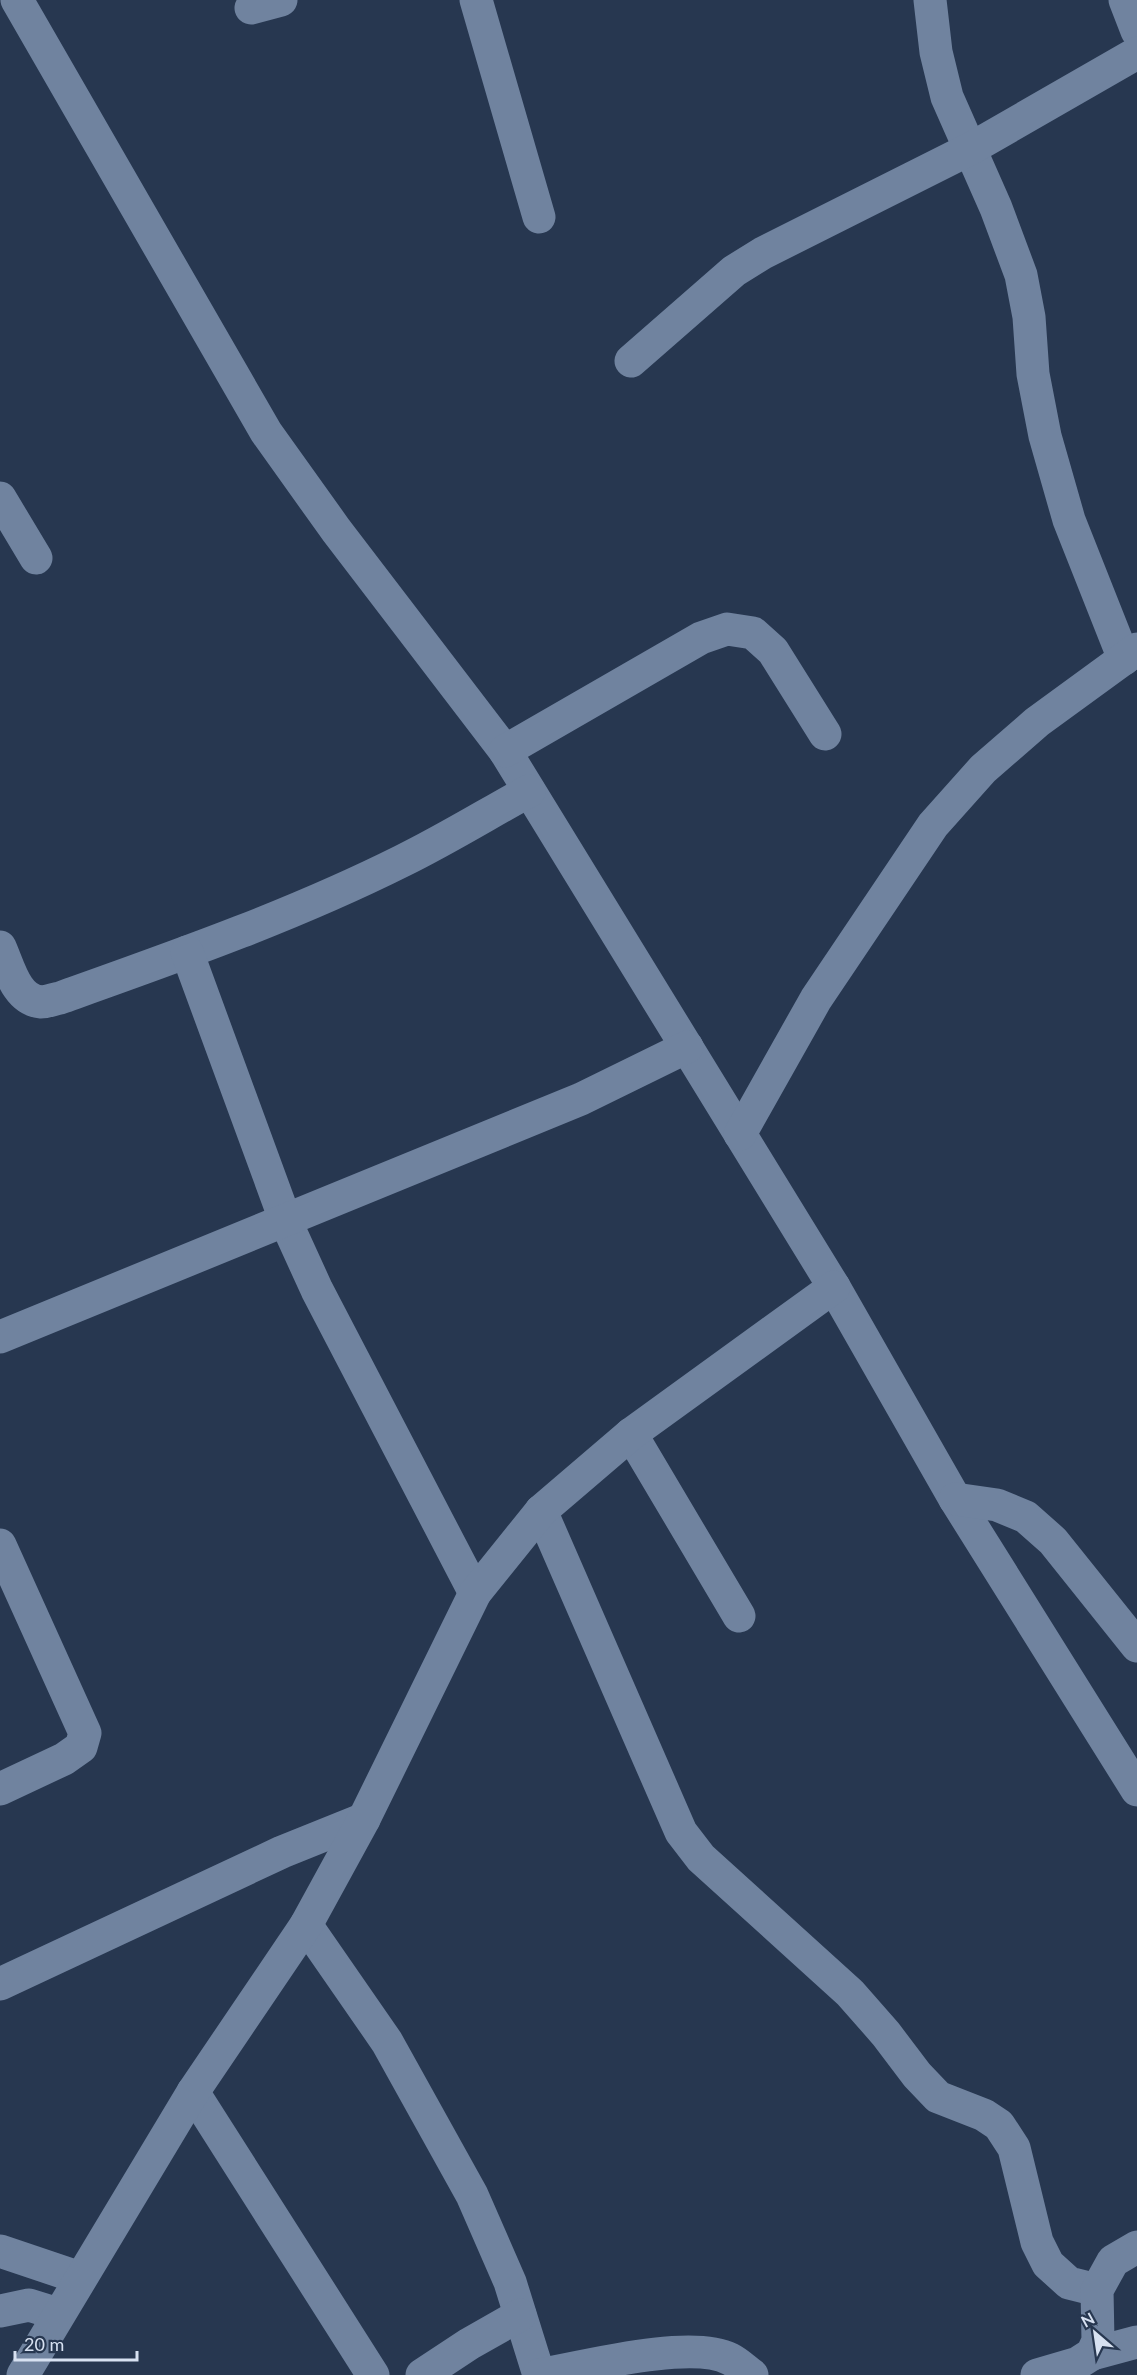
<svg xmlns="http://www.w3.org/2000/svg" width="1137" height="2375" font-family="Lato,sans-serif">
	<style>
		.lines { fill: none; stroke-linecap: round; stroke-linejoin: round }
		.minor { stroke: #70839f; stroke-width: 33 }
	</style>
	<rect width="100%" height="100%" fill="#273750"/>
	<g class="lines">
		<g class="minor">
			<polyline points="17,0 266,432 336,530 505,751 834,1287 955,1499 1137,1790"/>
			<polyline points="476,0 539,217"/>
			<polyline points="930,0 936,52 947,97 996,208 1021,275 1029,317 1033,374 1045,436 1069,520 1124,659"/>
			<polyline points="1125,0 1137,31"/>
			<polyline points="251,8 281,0"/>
			<polyline points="631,361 734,271 763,253 970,149 1137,53"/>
			<polyline points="0,498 36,558"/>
			<polyline points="505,751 701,638 727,629 753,633 773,651 825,734"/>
			<path d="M0,947C9,967 16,1000 41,1002C47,1002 54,999 60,998C175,957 292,916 402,861C445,840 487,814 529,791"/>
			<polyline points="187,952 286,1222 317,1290 475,1593"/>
			<polyline points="740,1134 816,999 933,825 983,769 1037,722 1137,649"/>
			<polyline points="0,1337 581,1099 687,1047"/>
			<polyline points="631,1434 739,1616"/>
			<polyline points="955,1499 997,1505 1026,1517 1053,1541 1137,1646"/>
			<polyline points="541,1511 681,1832 701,1858 850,1993 886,2034 917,2075 938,2097 984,2115 999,2125 1014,2148 1037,2242 1048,2264 1069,2283 1097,2290"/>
			<polyline points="0,1545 85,1733 81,1747 64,1759 0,1789"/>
			<polyline points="306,1925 387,2042 472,2195 510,2282 539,2375"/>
			<polyline points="0,1984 282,1852 364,1819"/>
			<polyline points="193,2092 373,2375"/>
			<polyline points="0,2251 80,2278"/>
			<polyline points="0,2311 29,2305 58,2314"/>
			<polyline points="1092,2354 1137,2342"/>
			<polyline points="23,2375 193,2092 306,1925 364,1819 475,1593 541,1511 631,1434 834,1287"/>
			<polyline points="422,2375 469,2344 520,2315"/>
			<path d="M539,2375C583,2367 691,2339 730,2359C738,2363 745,2370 752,2375"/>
			<polyline points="1037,2375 1078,2363 1092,2354 1098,2341 1097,2290 1113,2261 1137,2247"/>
		</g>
	</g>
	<g transform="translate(1095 2333) rotate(331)" stroke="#273750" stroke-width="4.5" paint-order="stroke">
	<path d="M0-4.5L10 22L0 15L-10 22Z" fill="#d7e1f1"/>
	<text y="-9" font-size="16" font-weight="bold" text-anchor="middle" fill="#d7e1f1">N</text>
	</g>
	<path d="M15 2351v9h122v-9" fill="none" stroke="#d7e1f1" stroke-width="3"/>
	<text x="24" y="2351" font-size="18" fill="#d7e1f1" stroke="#273750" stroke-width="4.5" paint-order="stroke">20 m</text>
</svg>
